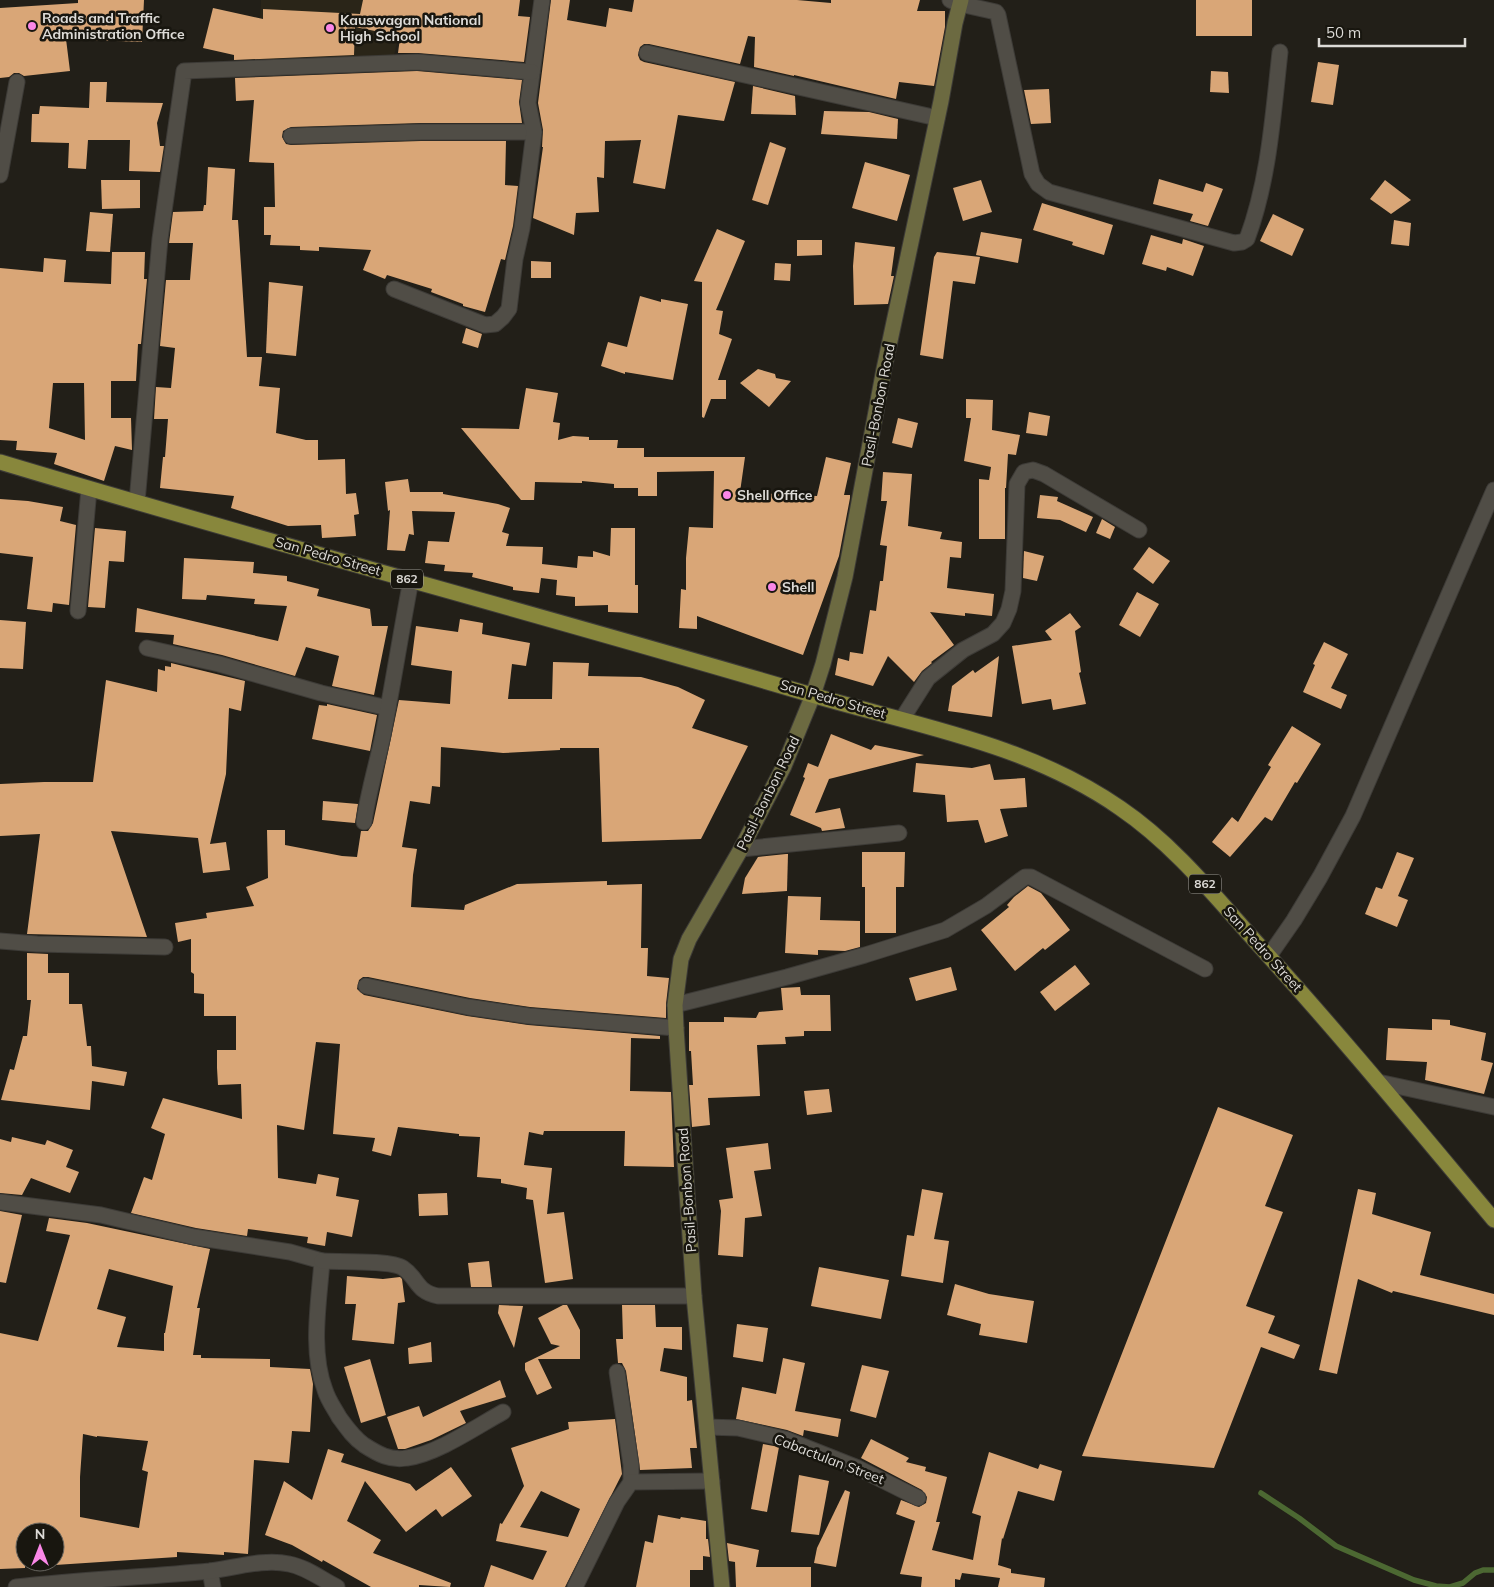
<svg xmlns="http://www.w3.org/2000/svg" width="1494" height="1587" font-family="Mulish,sans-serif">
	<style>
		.built { fill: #2a2518 }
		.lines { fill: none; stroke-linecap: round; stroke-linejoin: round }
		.stream { stroke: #4c6832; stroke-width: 5.5 }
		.building { fill: #d9a677; fill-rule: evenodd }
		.street-casing { stroke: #3d3b37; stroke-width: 17 }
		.secondary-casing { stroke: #3d3b37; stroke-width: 17 }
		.primary-casing { stroke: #3d3b37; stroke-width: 17 }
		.street { stroke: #504d46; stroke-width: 15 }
		.secondary { stroke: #6c6a41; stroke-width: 15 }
		.primary { stroke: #88873c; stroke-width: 15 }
		.poi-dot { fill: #fa87e7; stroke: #18160f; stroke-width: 2 }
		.labels { text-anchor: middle; stroke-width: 5; stroke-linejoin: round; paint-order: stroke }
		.shield { fill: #18160f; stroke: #a2a09b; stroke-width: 1 }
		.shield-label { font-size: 12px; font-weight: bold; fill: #dddbd7 }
		.poi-label { font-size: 14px; font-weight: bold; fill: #dddbd7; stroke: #18160f; text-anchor: start }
		.street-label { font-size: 14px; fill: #dddbd7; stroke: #18160f }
	</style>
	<rect width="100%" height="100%" fill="#221f18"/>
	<polygon class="built" points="261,0 406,0 394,56 258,61"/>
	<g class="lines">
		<polyline class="stream" points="1261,1493 1299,1518 1336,1546 1414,1580 1436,1586 1450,1587 1463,1583 1475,1573 1483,1570 1494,1570"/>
	</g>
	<g class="building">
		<polygon points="78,0 144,0 142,42 66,39 70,71 24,76 19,73 14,73 9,77 0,78 0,8 78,3"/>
		<polygon points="363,0 520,0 518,16 530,17 524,62 418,53 398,53 400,38 395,37 395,35 355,27 354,55 234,60 234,55 203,48 213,8 263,19 263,9 360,14"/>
		<polygon points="551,0 570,0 567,20 606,27 609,8 632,12 634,0 797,0 831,3 831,0 920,0 917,11 945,11 945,27 934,86 899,82 896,99 794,75 794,76 754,67 755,37 748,36 740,64 649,44 644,44 640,47 638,55 640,60 644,62 735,82 724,121 678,115 665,189 633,183 641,140 605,141 604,178 597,177 599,212 576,213 574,235 533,218 543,147 542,147 543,130 538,103"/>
		<rect x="1196" y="0" width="56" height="36"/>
		<polygon points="1318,62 1339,65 1333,105 1311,102"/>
		<polygon points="417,71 522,80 519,102 522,123 421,123 291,127 283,131 282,137 286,144 291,145 421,141 506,141 505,185 518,186 513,226 505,260 501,259 485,312 463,306 463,304 431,292 432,289 387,275 385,279 363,270 371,250 319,247 319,251 300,250 300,246 270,245 271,235 264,235 264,207 275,207 274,163 249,162 254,100 236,101 235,78"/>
		<polygon points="1211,71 1228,72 1229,93 1210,92"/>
		<polygon points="90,82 107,82 106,102 163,103 157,123 160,146 164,146 160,172 129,171 130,140 88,140 86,169 68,168 69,143 31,142 32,114 39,114 40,106 89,108"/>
		<polygon points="753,86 795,96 796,115 751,114"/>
		<polygon points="1049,89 1051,123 1031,124 1024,90"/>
		<polygon points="824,111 869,112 898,119 897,139 821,134"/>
		<polygon points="770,142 786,148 768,205 752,200"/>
		<polygon points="865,162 910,175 897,221 852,208"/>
		<polygon points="208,167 235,169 232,220 238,220 247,357 262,357 259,386 280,388 276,433 306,440 318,440 318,460 345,459 346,494 356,493 359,514 354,515 356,536 322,538 321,525 288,526 231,508 234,496 160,488 163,457 165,457 168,419 154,419 156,387 171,388 175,348 160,346 166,280 190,280 193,243 169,243 173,212 203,211 204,205 206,205"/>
		<polygon points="1159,179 1203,192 1206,183 1223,189 1208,226 1190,221 1193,214 1153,204"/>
		<polygon points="101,180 140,180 140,208 102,209"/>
		<polygon points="981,180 992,212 963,221 953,188"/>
		<polygon points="1385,180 1411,200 1391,214 1370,199"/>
		<polygon points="1042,203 1113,225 1104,255 1072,245 1073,242 1033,230"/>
		<polygon points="90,212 113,214 110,252 86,251"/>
		<polygon points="1273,214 1304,229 1292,256 1260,241"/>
		<polygon points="1394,220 1411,223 1409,246 1391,244"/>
		<polygon points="717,229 745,241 716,310 723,311 719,334 732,339 718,380 726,380 726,399 711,399 704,418 702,417 702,282 694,281"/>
		<polygon points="981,232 1022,239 1018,263 976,255"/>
		<polygon points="1151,235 1182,244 1183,239 1204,246 1193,276 1167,267 1166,271 1142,264"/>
		<polygon points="797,240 822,240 822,255 797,256"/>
		<polygon points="855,242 895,247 891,276 894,276 888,304 854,305 853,266"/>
		<path d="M112,252H145L144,279H147L141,344H138L136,381H111V418H131L132,450L115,446L104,481L54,464L57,453L16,450L17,441L0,440V268L43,272L44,258L66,260L64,282L111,284ZM53,383H84L85,440L49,428Z"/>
		<polygon points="937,252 980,257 975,284 953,281 943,359 920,355 934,257"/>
		<polygon points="531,261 551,262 551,278 531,278"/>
		<polygon points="775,263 791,264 790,281 774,280"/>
		<polygon points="269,282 303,286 296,356 266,353"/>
		<polygon points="640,296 661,302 661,299 688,304 673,380 625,372 625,374 601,366 608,342 627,347"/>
		<polygon points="466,328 482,334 478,348 462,343"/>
		<polygon points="758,369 775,374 776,378 791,381 769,407 740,383"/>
		<polygon points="526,388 558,393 553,422 560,423 558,440 573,436 589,437 589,440 618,440 617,448 644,448 644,457 745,457 740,492 817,496 826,457 851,463 844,495 850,495 850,498 839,556 803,655 697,616 697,629 679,628 681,589 686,590 686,558 689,527 713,528 714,471 657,472 657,496 638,496 638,488 614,488 614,484 582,481 582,483 535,482 534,500 521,500 461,428 519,429"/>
		<polygon points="966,399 993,400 992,430 1020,435 1016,455 1008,454 1006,488 1005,488 1005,539 979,539 979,479 989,480 991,467 964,461 971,418 966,418"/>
		<polygon points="1029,412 1050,416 1047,436 1026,433"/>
		<polygon points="898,418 918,423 912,448 892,443"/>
		<polygon points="883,472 912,474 908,526 942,532 940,539 962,542 961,558 950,557 947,588 994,594 992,616 965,613 965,616 930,612 954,645 931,662 932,663 922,671 914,682 888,656 873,686 835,675 838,658 849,661 850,652 863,654 870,610 876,611 880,581 883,581 887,546 880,545 887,501 881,501"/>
		<polygon points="408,479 410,492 443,492 443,494 498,504 510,508 502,532 509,534 506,546 543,547 542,564 577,568 578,556 593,557 593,551 610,556 611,528 635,528 635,585 638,585 638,613 608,612 608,605 575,606 575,597 556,595 557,580 541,578 539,593 513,590 513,587 472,577 473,573 444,571 445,565 425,563 428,541 449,542 455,512 412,511 414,535 409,534 405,551 387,550 390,510 388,511 385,482"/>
		<polygon points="1040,495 1058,497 1057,501 1093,517 1086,532 1060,520 1037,518"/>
		<polygon points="0,499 28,501 63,507 60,521 76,525 69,605 53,603 52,612 27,609 33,557 0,553"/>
		<polygon points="1102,519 1115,527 1110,539 1096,533"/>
		<polygon points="95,528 126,531 124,562 109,561 105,608 88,607"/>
		<polygon points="1149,547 1170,561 1153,584 1133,569"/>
		<polygon points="1024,551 1044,556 1037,581 1023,578"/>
		<polygon points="184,558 254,562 253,573 287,576 287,581 319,589 317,596 370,609 372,626 388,626 374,695 332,686 339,656 306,647 295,676 222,655 173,644 174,635 135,632 137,608 278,641 287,606 254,604 255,599 207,595 206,600 182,599"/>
		<polygon points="1137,592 1159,604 1140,637 1119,625"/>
		<polygon points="1070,613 1081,627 1075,631 1081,672 1079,673 1086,704 1053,710 1051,699 1022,704 1012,646 1052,640 1045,631"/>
		<polygon points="460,619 483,623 482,634 530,643 526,666 512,664 508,699 552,699 553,662 589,663 588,676 641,677 678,687 705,700 692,728 748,746 701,839 602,842 599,748 560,748 560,750 503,753 441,747 440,787 432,786 430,804 410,801 402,847 417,849 413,875 411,907 464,910 465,905 517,884 607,881 607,885 642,884 641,948 648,948 647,976 669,978 666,1004 666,1018 530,1007 470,998 368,977 363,977 359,980 357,989 364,995 467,1016 528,1025 660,1036 660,1039 631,1038 630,1091 671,1092 674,1167 624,1166 625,1131 544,1131 543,1135 529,1132 524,1165 552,1168 547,1214 564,1212 573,1279 545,1283 533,1200 526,1199 527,1188 501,1183 501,1179 477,1177 480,1137 459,1136 459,1134 398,1127 391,1156 372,1151 375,1138 333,1134 340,1044 316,1042 304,1130 277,1125 278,1178 316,1184 318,1174 339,1178 336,1196 359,1200 352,1237 327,1232 325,1246 307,1243 308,1237 248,1229 247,1236 196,1228 131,1213 144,1177 152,1180 165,1134 151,1128 163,1098 242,1119 241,1084 218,1085 217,1068 217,1050 236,1050 236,1016 204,1016 204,994 194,993 194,974 191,972 191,939 178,942 175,923 207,918 206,913 254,906 246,887 268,878 267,830 285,830 285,845 342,856 357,857 361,831 368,831 373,823 399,700 450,704 452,671 411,665 416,626 458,632"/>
		<polygon points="0,620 26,622 23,669 0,668"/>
		<polygon points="1324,642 1348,654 1331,688 1347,695 1341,709 1303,692 1315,665 1313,664"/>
		<polygon points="999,656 992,717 948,711 952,686 973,670 975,673"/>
		<polygon points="171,663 245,681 241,711 229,708 226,774 210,844 226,842 230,870 203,873 198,838 111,831 147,937 27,934 40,834 0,836 0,784 44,782 93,782 106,680 157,692 158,669 165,671 165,666 171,667"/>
		<polygon points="327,704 377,715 370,751 312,739 319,705 327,706"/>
		<polygon points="1292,726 1321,744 1297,783 1295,782 1272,821 1265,817 1230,857 1212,842 1232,817 1238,822 1271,767 1268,765"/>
		<polygon points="831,734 871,750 875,745 924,755 829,779 815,813 840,808 845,828 822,831 821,828 790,815 805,778 803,777 808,763 818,767"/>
		<polygon points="916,763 972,768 990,764 994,780 1025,778 1027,807 1000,809 1008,836 985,843 978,820 947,822 945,795 913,792"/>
		<polygon points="323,801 358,804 355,823 322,820"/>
		<polygon points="862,852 905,852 904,887 896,887 896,933 865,933 865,887 862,887"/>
		<polygon points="1397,852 1414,858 1398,896 1408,900 1397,927 1365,914 1376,887 1382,889"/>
		<polygon points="786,854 788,854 787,891 742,894 745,878 758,857"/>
		<polygon points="1028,886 1041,893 1070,930 1045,950 1043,948 1015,971 981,930 1009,907 1007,905 1014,897"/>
		<polygon points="788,896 821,897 820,920 860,921 860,947 845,951 818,950 818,955 785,953"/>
		<polygon points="27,953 48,954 48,973 69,973 69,1004 82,1004 87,1046 91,1046 92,1066 127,1072 124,1086 92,1081 90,1110 1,1100 10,1069 14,1070 23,1036 27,1036 31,1000 27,1000"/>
		<polygon points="1075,965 1090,984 1055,1011 1040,992"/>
		<polygon points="951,967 957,990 916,1001 909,978"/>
		<polygon points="800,987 801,995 830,995 831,1031 804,1031 804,1036 785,1037 786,1044 757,1045 760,1096 708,1098 710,1125 692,1127 689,1085 693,1085 691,1051 689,1051 689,1022 724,1022 724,1017 756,1018 759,1012 783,1010 781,988"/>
		<polygon points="1432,1019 1450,1020 1450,1025 1486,1033 1481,1060 1493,1063 1484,1094 1425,1080 1427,1062 1386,1060 1388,1028 1432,1030"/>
		<polygon points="829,1089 832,1112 807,1115 804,1091"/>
		<polygon points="1218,1107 1293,1135 1265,1206 1283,1212 1246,1306 1275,1316 1268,1333 1300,1345 1294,1359 1261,1347 1214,1468 1082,1456"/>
		<polygon points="12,1137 45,1145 47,1140 73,1150 66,1167 79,1172 70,1193 31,1178 22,1195 0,1193 0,1139 11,1142"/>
		<polygon points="768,1143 771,1169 754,1171 762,1216 745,1218 743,1257 718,1255 721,1211 719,1200 733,1198 726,1148"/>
		<polygon points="922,1189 943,1193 934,1239 949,1241 943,1283 901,1276 907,1235 914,1236"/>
		<polygon points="1358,1189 1376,1193 1372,1214 1431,1232 1420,1275 1494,1294 1494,1315 1393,1291 1392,1293 1358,1279 1337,1374 1319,1370"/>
		<polygon points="447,1193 448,1215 419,1216 418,1194"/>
		<polygon points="0,1211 22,1215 6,1283 0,1282"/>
		<path d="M49,1218L87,1223L210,1249L197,1308H200L193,1355H201V1358L270,1359V1367L310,1369L313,1384L310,1432L292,1431L289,1463L254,1460L248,1554L224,1552V1555L177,1552V1557L55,1565V1532H25V1568L0,1569V1333L38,1341L70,1235L46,1231ZM109,1269L173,1286L165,1333H164V1351L117,1347L126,1317L97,1309ZM83,1434L97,1437V1436L148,1441L142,1470L148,1472L139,1528L80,1517V1477Z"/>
		<polygon points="489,1261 492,1287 471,1287 468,1263"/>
		<polygon points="819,1267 889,1280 881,1319 811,1306"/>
		<polygon points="347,1276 383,1279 400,1277 402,1279 405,1302 398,1303 394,1344 352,1340 356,1304 345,1304"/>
		<polygon points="955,1284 989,1294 1034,1301 1027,1343 979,1335 981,1324 947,1315"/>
		<polygon points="499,1305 523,1306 514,1348 498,1313"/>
		<polygon points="563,1305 567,1305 580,1330 580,1359 538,1359 552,1388 537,1395 525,1370 525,1363 560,1346 551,1344 538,1318"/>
		<polygon points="622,1305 655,1305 656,1327 682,1327 682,1350 664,1348 660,1371 687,1377 687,1401 692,1400 697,1448 690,1448 692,1468 640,1470 626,1371 622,1363 618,1363 616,1339 623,1339"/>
		<polygon points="737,1324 768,1328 763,1362 733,1357"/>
		<polygon points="431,1342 432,1362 409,1364 408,1348"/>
		<polygon points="783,1358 805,1363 795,1411 841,1419 838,1437 804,1430 803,1436 787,1430 736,1419 742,1387 776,1394"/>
		<polygon points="370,1359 386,1415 361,1423 344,1367"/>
		<polygon points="862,1365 889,1371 876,1418 850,1411"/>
		<polygon points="500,1380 506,1397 460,1411 466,1423 431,1440 405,1449 398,1449 387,1417 419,1406 423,1417"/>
		<path d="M615,1419L622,1474L565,1587H484L491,1565L533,1580L547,1551L496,1541L500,1523L502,1524L524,1486L511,1448L569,1429L568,1422ZM541,1491L580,1509L568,1537L520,1527Z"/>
		<polygon points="871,1439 909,1458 906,1462 926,1467 925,1471 947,1477 936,1522 940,1522 932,1550 973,1560 981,1516 972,1513 989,1452 1038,1469 1040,1464 1062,1471 1054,1501 1018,1491 1003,1539 1002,1538 998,1565 1011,1569 1011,1573 1045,1578 1044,1587 998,1587 1000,1578 962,1573 960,1580 955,1579 955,1587 921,1587 922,1577 900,1574 915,1521 896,1514 901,1500 919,1507 926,1503 927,1497 922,1490 861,1458"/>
		<polygon points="763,1444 779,1447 767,1512 751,1509"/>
		<polygon points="328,1449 344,1454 341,1462 410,1484 416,1491 451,1467 472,1496 442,1517 436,1509 406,1532 365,1481 347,1521 381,1540 373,1553 451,1583 450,1587 419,1585 419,1587 371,1587 323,1560 322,1562 292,1545 265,1535 284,1481 312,1500"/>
		<polygon points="799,1475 829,1481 819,1535 791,1532"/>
		<polygon points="845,1490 850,1492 836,1567 814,1563 817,1548"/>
		<polygon points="658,1515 680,1519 681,1517 706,1521 706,1539 708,1539 710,1557 703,1556 703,1570 690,1570 690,1587 636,1587 645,1541 653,1543"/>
		<polygon points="727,1543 759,1550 756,1567 811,1567 811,1587 736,1587 735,1562 729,1561"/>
	</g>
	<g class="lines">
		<defs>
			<g id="street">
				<path d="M950,0L960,4L996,12L998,15L1032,174L1038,184L1049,192L1234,243L1242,242L1247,239C1269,180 1273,115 1280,52"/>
				<polyline points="647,53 937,118"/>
				<polyline points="291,136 421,132 534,132"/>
				<polyline points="0,175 17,82"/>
				<polyline points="394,289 485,325 495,324 503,317 509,309 515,259 522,228 534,132 528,103 542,0"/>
				<polyline points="137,502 160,239 184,71 417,62 532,72"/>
				<polyline points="78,611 89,489"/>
				<polyline points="147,648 219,664 321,693 388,708"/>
				<polyline points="902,719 928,678 963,650 993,634 1003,623 1009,609 1013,591 1017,484 1024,472 1033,470 1044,474 1139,530"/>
				<path d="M364,822C368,793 377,764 383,735C393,684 401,632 411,580"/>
				<polyline points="741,849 899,833"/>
				<polyline points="0,941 37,944 165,947"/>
				<polyline points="1269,956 1294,920 1320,877 1353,816 1494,490"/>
				<polyline points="366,986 468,1007 529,1016 676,1028"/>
				<polyline points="675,1005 787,977 865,955 945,930 986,906 1025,877 1031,877 1205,969"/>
				<polyline points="1378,1082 1494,1107"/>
				<path d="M0,1202L101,1215L194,1237L290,1252L322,1261C319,1302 310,1351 325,1390C328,1400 334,1408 339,1417C347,1428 353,1437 364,1445C378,1454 390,1461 407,1458C437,1454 476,1427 503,1412"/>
				<path d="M322,1261C339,1262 391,1260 403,1268C418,1278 416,1292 438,1296H694"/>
				<polyline points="617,1372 631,1465 631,1482"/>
				<polyline points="707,1427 738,1428 785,1439 858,1468 918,1498"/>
				<polyline points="210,1571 213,1587"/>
				<path d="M16,1587C81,1580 145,1577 210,1571C234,1568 265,1558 289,1564C306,1567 321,1579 337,1587"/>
				<polyline points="575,1587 617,1502 631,1482 712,1481"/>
			</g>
			<polyline id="secondary" points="722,1587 694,1296 676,1028 675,1005 681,959 689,939 741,849 784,766 813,695 823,664 845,577 884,369 941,101 955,23 961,0"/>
			<path id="primary" d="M0,462C269,543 542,615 812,695C918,726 1028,744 1120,808C1173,844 1214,895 1256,942C1338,1032 1416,1127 1494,1220"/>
		</defs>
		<use href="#street" class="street-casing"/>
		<use href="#secondary" class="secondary-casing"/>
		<use href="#primary" class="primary-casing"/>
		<use href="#street" class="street"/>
		<use href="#secondary" class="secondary"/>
		<use href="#primary" class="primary"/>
	</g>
	<g class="poi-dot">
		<circle cx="32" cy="26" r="5"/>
		<circle cx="330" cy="28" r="5"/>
		<circle cx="727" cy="495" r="5"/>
		<circle cx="772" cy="587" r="5"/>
	</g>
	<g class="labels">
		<g class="shield">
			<rect x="391" y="569.5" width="32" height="19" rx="4"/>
			<rect x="1189" y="874.5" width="32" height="19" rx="4"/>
		</g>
		<g class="shield-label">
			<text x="407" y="583">862</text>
			<text x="1205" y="888">862</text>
		</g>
		<g class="poi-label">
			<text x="42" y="23">Roads and Traffic<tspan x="42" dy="16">Administration Office</tspan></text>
			<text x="340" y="25">Kauswagan National<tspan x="340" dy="16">High School</tspan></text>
			<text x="737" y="500">Shell Office</text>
			<text x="782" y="592">Shell</text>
		</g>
		<g class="street-label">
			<text transform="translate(878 405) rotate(-79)" y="5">Pasil-Bonbon Road</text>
			<text transform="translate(328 556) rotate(16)" y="5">San Pedro Street</text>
			<text transform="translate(833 699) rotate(16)" y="5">San Pedro Street</text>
			<text transform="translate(768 793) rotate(-64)" y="5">Pasil-Bonbon Road</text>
			<text transform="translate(1263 949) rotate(48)" y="5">San Pedro Street</text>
			<text transform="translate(687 1190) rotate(-94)" y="5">Pasil-Bonbon Road</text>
			<text transform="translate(829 1459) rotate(21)" y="5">Cabactulan Street</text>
		</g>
	</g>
	<g transform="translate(40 1547)"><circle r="24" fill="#18160f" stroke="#67655f"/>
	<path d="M0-4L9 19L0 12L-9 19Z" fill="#fa87e7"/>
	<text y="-8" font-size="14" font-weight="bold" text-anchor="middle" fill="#dddbd7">N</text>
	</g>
	<path d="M1319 38v8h146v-8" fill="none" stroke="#dddbd7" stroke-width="2.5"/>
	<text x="1326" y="38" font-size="15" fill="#dddbd7" stroke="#18160f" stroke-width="4" paint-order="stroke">50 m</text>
</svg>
